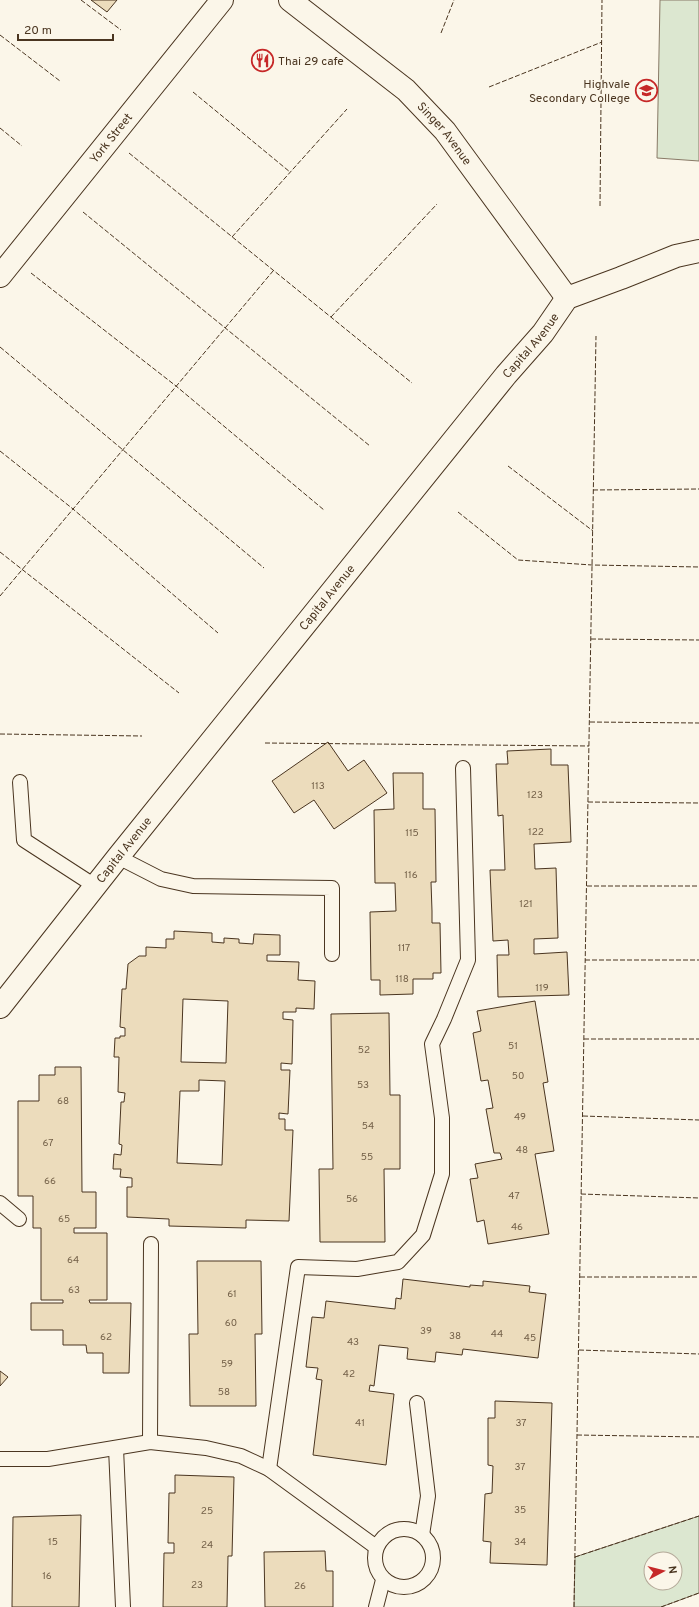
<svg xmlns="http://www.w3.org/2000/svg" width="699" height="1607" font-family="Overpass,sans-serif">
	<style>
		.green { fill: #dce7d0; stroke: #887966; fill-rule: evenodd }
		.building { fill: #ecdcbc; stroke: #4a3520; fill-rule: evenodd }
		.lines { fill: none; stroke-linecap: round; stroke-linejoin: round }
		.service-casing { stroke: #4a3520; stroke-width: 16 }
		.minor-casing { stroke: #4a3520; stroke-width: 24 }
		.service { stroke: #fbf6e9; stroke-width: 14 }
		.minor { stroke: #fbf6e9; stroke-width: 22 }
		.fence { stroke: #4a3520; stroke-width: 1; stroke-dasharray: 5 2; stroke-linecap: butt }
		.labels { text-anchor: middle; stroke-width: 3; stroke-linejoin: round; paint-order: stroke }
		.number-label { font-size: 10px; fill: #725f47 }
		.poi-label { font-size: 12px; fill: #4a3520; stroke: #fbf6e9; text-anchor: start }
		.street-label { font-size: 12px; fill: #4a3520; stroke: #fbf6e9 }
	</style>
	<rect width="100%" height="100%" fill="#fbf6e9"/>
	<g class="green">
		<polygon points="660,0 699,0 699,161 657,158"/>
		<path d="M699,1516V1593L661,1607H574L575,1557ZM651,1559H675V1583H651Z"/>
	</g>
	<g class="building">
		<polygon points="91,0 117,0 107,12"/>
		<polygon points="328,742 348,771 364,760 387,793 334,829 314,800 294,813 272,781"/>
		<polygon points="551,749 551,765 568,765 571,842 534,844 535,869 556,868 558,938 534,939 534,954 567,952 569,995 498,997 497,955 509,955 508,940 493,941 490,870 505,870 503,815 498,816 496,764 508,764 507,751"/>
		<polygon points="393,773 423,773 423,809 435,809 436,882 431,882 432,911 432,923 440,923 441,973 433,973 433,979 413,979 413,994 380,995 380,980 371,980 370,912 396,911 395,883 375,883 374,810 394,809"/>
		<path d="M174,931L212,933V942L224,943V938L239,939V943L253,944L254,934L280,935V955H267V961L299,962L298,980L315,981L314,1009L296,1008V1012H283V1019L293,1020L292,1064L281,1063V1070H290L288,1114L279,1113V1119H285V1130H293L289,1221L246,1220V1228L169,1226V1219L127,1217V1187H132V1178L120,1177L121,1169H113L114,1154L121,1155L122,1145L119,1144L121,1102H124L125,1093L118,1092L119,1057H114L115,1038H120V1036H125V1028L120,1027L122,989H126L128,964L139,956H146V947L166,948V939H174ZM183,999L228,1001L226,1063L181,1062ZM199,1080L225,1081L222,1165L177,1163L180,1091H199Z"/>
		<polygon points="535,1001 548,1082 543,1083 554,1151 535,1154 549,1234 488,1244 484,1220 477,1222 470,1179 478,1178 475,1164 502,1159 500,1153 494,1153 486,1109 493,1108 488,1080 481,1081 473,1033 481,1031 477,1011"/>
		<polygon points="389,1013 390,1095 400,1095 400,1169 384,1169 385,1242 320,1242 319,1169 333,1169 331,1014"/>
		<polygon points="55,1067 81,1067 82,1192 96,1192 96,1228 74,1228 74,1233 107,1233 107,1300 89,1300 90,1303 131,1303 129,1373 103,1373 103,1353 87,1353 86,1345 63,1345 63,1330 31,1330 31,1303 63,1303 63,1300 41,1300 41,1228 33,1228 33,1196 18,1196 18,1101 39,1101 39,1075 55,1075"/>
		<polygon points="197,1261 261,1261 262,1334 255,1334 256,1406 190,1406 189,1334 198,1334"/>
		<polygon points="403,1279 470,1287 470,1285 483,1286 483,1281 530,1286 529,1292 546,1294 538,1358 463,1349 462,1355 436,1352 435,1362 407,1359 408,1348 379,1345 374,1386 370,1385 369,1391 394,1394 386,1465 313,1455 322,1380 316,1379 318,1368 306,1367 312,1317 324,1318 326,1301 395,1309 396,1298 401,1299"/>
		<polygon points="0,1371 8,1377 0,1386"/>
		<polygon points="495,1401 552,1403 547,1565 490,1563 491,1542 483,1541 485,1494 492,1493 493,1466 488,1465 488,1418 495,1418"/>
		<polygon points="175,1475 234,1477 232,1556 228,1556 227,1607 163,1607 164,1553 174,1553 174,1543 168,1543 169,1493 175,1493"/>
		<polygon points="81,1515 79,1607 12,1607 13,1517"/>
		<polygon points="325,1551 326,1571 333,1571 333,1607 265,1607 264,1552"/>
	</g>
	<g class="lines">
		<defs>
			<g id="service">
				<polyline points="20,782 24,840 95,886"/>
				<polyline points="118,857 161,879 193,886 332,888 332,954"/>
				<polyline points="0,1203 19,1219"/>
				<polyline points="417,1403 428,1496 422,1535"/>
				<polyline points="150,1442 151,1244"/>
				<polyline points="116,1448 123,1607"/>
				<polyline points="0,1459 48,1459 150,1442 206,1448 241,1456 269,1469 376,1547"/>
				<polyline points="269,1469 298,1267 357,1269 398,1262 423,1235 442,1174 442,1118 432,1044 444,1019 468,960 463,768"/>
				<circle cx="404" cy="1558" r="29"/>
				<polyline points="376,1607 383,1580"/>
			</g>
			<g id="minor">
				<path id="s1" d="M290,0L406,90L445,131L567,298"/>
				<path id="s2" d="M0,276L222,0"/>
				<path id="s3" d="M0,1007L118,857L506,375L543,333L567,298L621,278L676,256L699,251"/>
			</g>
		</defs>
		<use href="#service" class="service-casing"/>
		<use href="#minor" class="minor-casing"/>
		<use href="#service" class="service"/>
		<use href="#minor" class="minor"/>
		<g class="fence">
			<polyline points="81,0 121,30"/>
			<polyline points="441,33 454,0"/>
			<polyline points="0,35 60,81"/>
			<polyline points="489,87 602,42"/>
			<polyline points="193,92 290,172"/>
			<polyline points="0,128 22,146"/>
			<polyline points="129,153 412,383"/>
			<polyline points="600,206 602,0"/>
			<polyline points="83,212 370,446"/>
			<polyline points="232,237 347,109"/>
			<polyline points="31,273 176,386 324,510"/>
			<polyline points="331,317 437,204"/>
			<polyline points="0,347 264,568"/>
			<polyline points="0,451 73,509 218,633"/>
			<polyline points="508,466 593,531"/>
			<polyline points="593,490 699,489"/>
			<polyline points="458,512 518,560 592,565 699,567"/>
			<polyline points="0,552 179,693"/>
			<polyline points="0,596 273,271"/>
			<polyline points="591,639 699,640"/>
			<polyline points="590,722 699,723"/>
			<polyline points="0,734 142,736"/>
			<polyline points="265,743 589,746"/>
			<polyline points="588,802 699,803"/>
			<polyline points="587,886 699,886"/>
			<polyline points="585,960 699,960"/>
			<polyline points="584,1039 699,1039"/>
			<polyline points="583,1116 699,1120"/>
			<polyline points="581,1194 699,1198"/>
			<polyline points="580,1277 699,1277"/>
			<polyline points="579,1350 699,1354"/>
			<polyline points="577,1435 699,1437"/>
			<polyline points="575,1557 699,1516"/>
			<polyline points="574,1607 596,336"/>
			<polyline points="661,1607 699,1593"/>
		</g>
	</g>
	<defs>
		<symbol id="restaurant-ring" viewBox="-11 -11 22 22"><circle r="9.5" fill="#fbf6e9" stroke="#c62828" stroke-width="1.5"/><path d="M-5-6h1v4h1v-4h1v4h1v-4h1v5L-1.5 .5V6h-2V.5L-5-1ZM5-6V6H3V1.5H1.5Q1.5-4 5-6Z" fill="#c62828"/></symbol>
		<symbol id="school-ring" viewBox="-11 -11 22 22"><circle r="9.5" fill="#fbf6e9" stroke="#c62828" stroke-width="1.5"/><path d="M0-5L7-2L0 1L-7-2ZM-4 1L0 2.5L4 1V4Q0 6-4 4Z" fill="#c62828"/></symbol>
	</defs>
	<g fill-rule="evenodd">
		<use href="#restaurant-ring" x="250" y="48" width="25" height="25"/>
		<use href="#school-ring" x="634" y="78" width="25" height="25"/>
	</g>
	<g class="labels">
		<g class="number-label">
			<text x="318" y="789">113</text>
			<text x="535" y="798">123</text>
			<text x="536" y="835">122</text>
			<text x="412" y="836">115</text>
			<text x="411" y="878">116</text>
			<text x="526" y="907">121</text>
			<text x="404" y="951">117</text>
			<text x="402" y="982">118</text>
			<text x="542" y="991">119</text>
			<text x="513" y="1049">51</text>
			<text x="364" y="1053">52</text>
			<text x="518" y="1079">50</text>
			<text x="363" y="1088">53</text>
			<text x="63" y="1104">68</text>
			<text x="520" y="1120">49</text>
			<text x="368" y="1129">54</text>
			<text x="48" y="1146">67</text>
			<text x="522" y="1153">48</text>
			<text x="367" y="1160">55</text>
			<text x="50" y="1184">66</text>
			<text x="514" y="1199">47</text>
			<text x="352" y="1202">56</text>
			<text x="64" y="1222">65</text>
			<text x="517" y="1230">46</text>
			<text x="73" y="1263">64</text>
			<text x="74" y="1293">63</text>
			<text x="232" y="1297">61</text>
			<text x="231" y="1326">60</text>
			<text x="426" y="1334">39</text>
			<text x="497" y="1337">44</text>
			<text x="455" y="1339">38</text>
			<text x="106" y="1340">62</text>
			<text x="530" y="1341">45</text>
			<text x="353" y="1345">43</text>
			<text x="227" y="1367">59</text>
			<text x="349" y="1377">42</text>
			<text x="224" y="1395">58</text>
			<text x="360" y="1426">41</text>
			<text x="521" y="1426">37</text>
			<text x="520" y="1470">37</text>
			<text x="520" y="1513">35</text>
			<text x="207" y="1514">25</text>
			<text x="53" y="1545">15</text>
			<text x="520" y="1545">34</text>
			<text x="207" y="1548">24</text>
			<text x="47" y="1579">16</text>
			<text x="197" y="1588">23</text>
			<text x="300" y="1589">26</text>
		</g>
		<g class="poi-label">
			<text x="278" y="65">Thai 29 cafe</text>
			<text x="630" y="88" text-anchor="end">Highvale<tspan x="630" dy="14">Secondary College</tspan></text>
		</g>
		<g class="street-label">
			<text dy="4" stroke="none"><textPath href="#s1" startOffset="205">Singer Avenue</textPath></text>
			<text dy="4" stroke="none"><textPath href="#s2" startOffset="177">York Street</textPath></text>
			<text dy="4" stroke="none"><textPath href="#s3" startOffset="848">Capital Avenue</textPath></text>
			<text dy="4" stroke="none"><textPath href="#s3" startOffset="524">Capital Avenue</textPath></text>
			<text dy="4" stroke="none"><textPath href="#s3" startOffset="200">Capital Avenue</textPath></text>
		</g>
	</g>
	<g transform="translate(663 1571) rotate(83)"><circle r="19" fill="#fbf6e9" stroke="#b4a999"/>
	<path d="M0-3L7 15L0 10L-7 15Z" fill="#c62828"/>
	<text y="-6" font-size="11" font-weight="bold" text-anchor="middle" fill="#4a3520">N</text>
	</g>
	<path d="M18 34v6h95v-6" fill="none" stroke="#4a3520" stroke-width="2"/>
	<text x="24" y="34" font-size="12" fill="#4a3520" stroke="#fbf6e9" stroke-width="3" paint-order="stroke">20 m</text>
</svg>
